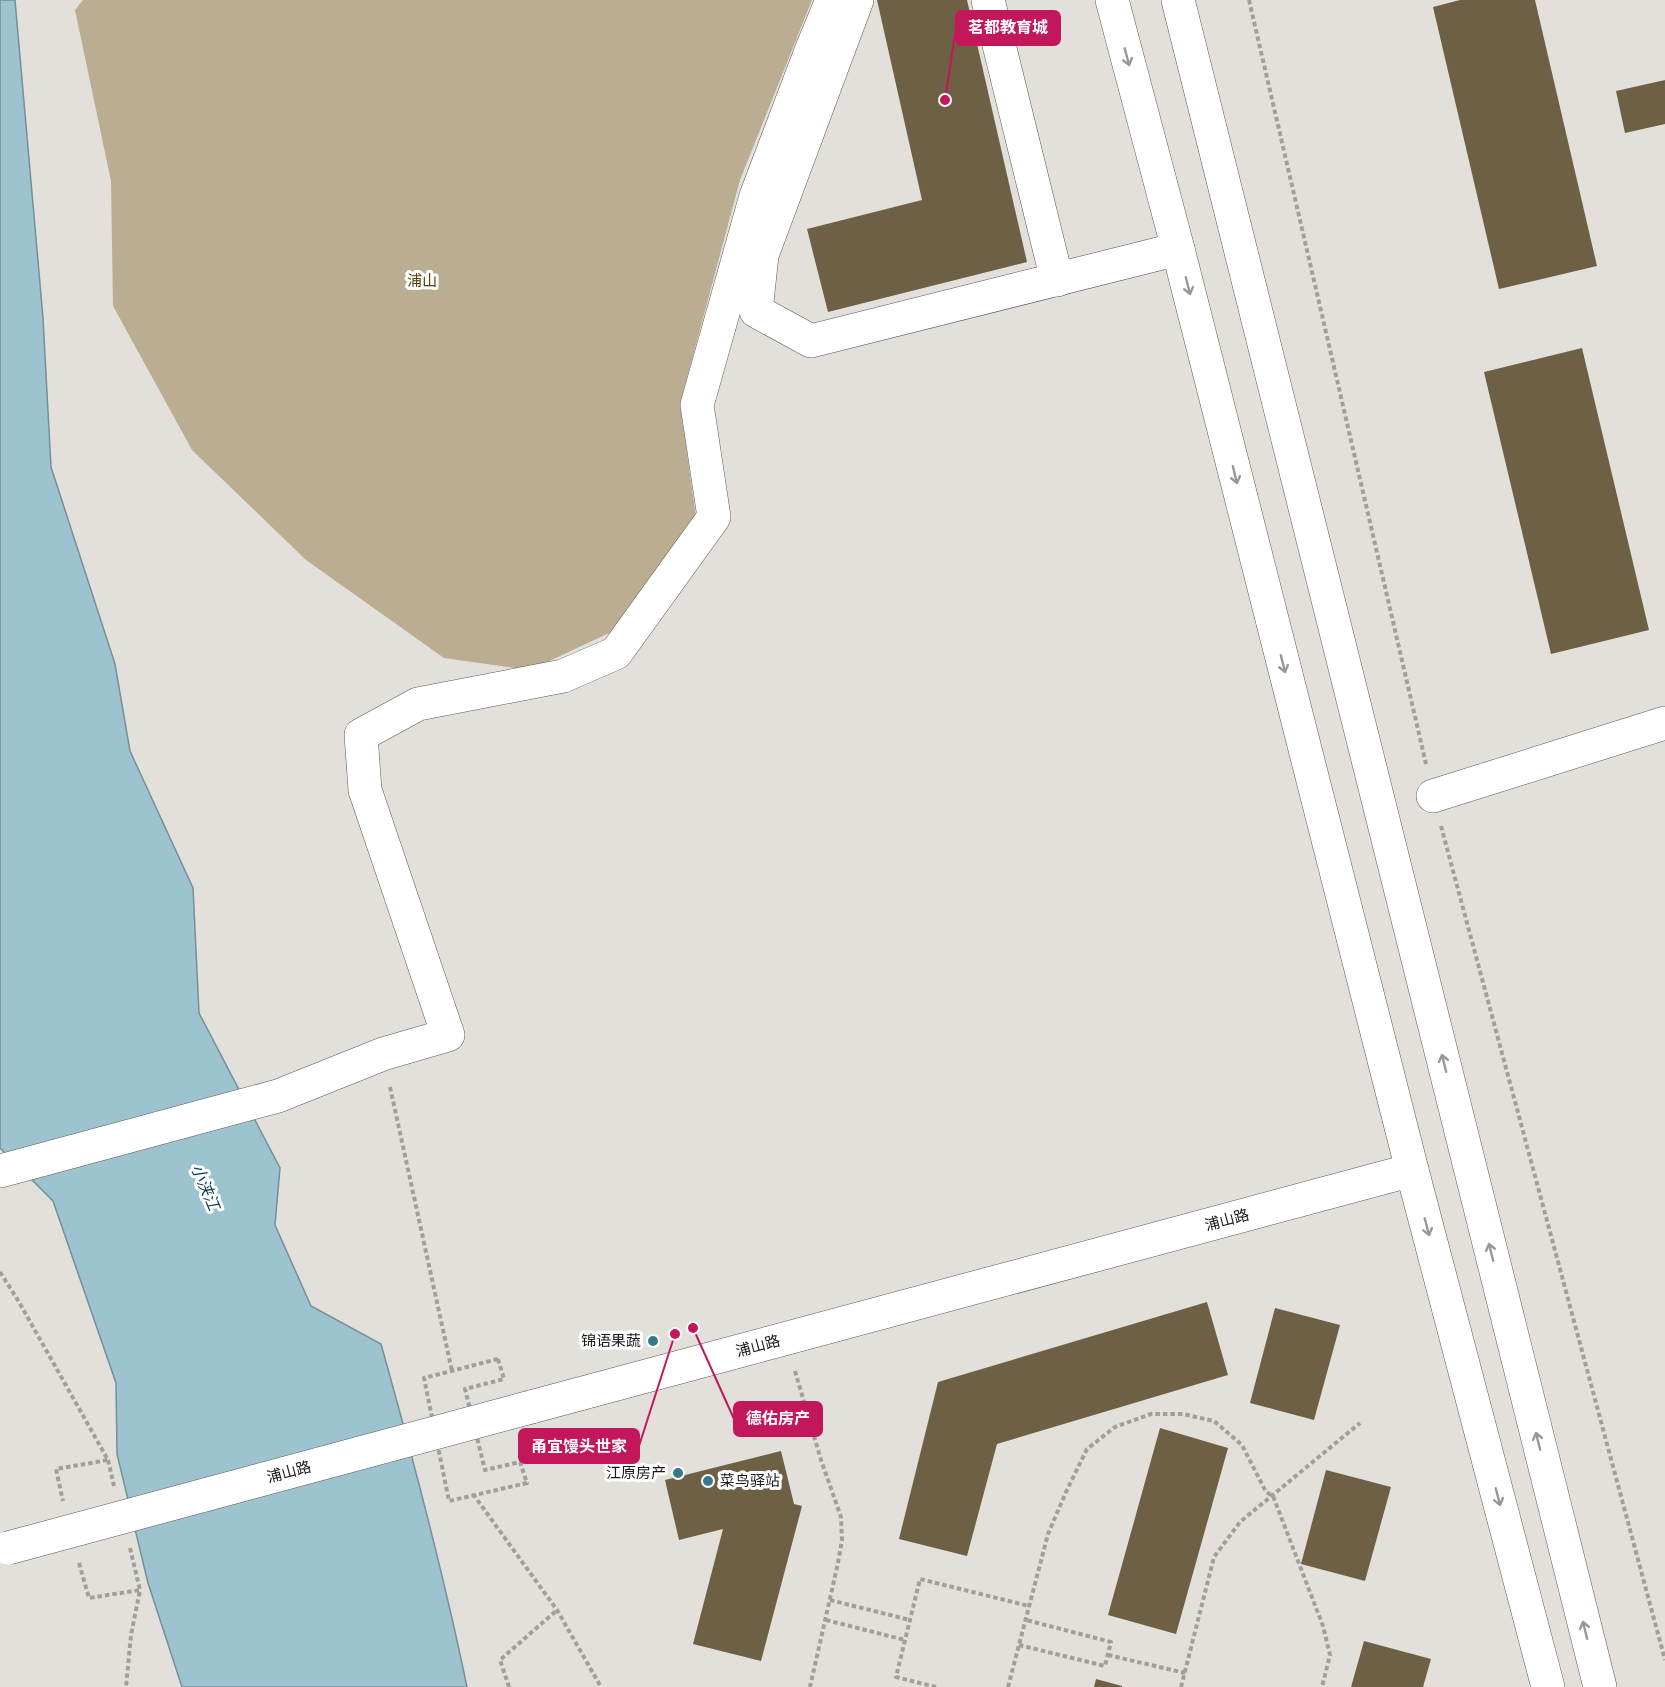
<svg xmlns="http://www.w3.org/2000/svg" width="1665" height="1687" font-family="Signika,'Noto Sans SC',sans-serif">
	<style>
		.green { fill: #baad91 }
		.water { fill: #9cc3cf; stroke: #759098; stroke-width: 1.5 }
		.building { fill: #6d6044 }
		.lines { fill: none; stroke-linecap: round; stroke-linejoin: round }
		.street-casing { stroke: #595854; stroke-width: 34 }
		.secondary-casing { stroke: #595854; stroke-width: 34 }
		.path { stroke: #a19f9c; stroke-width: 4; stroke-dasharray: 4.5 3; stroke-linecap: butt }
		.street { stroke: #fff; stroke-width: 33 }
		.secondary { stroke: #fff; stroke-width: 33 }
		.secondary-bridge-casing { stroke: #595854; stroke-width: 34; stroke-linecap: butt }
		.secondary-bridge { stroke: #fff; stroke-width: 33 }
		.oneway { stroke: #989897 }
		.poi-dot { fill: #37788b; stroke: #fff; stroke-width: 2 }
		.labels { text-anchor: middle; stroke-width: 6; stroke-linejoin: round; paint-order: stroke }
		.park-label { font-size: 15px; fill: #564009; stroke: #fff }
		.street-label { font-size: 15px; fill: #1a1917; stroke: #fff }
		.poi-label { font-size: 15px; fill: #1a1917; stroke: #fff; text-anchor: end }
		.water-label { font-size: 16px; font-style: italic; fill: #08414f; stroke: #fff }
		.leader { fill: none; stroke: #c2185b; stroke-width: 2 }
		.callout-dot { fill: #c2185b; stroke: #fff; stroke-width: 2 }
		.callout { fill: #c2185b; stroke: #c2185b; stroke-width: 2 }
		.callout-label { font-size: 16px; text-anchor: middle; font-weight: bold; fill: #fff }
	</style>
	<rect width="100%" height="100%" fill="#e3e0dc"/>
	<polygon class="green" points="83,0 812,0 740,180 680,404 698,531 620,628 530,670 444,658 306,560 192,450 113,306 111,181 75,10"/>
	<path class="water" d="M0,0H15L43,318L51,467L115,664L130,751L193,888L199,1013L280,1168L275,1225L311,1306L381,1344C413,1458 443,1571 467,1687H182L148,1583L117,1454L116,1383L53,1201L0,1148Z"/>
	<g class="building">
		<polygon points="877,0 967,0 1027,262 828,312 807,229 922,200"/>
		<polygon points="1460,0 1535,0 1597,266 1499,289 1433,7"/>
		<polygon points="1665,80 1665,124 1625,133 1616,91"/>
		<polygon points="1582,348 1649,630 1551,654 1484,372"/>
		<polygon points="1207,1302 1228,1375 997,1444 967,1556 899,1539 938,1382"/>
		<polygon points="1275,1308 1340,1325 1314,1420 1250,1403"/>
		<polygon points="1160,1428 1228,1448 1176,1634 1108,1615"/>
		<polygon points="781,1451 794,1504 802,1506 761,1661 693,1644 723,1529 679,1540 665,1480"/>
		<polygon points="1326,1470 1391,1487 1365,1581 1301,1564"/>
		<polygon points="1364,1641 1431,1659 1423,1687 1351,1687"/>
		<polygon points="1096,1679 1122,1686 1122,1687 1094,1687"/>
	</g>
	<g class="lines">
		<defs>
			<g id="street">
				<polyline points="857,0 762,255 756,311 811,341 1178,249"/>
				<polyline points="988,0 1057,280"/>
				<polyline points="1433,796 1665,723"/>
				<polyline points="0,1171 278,1096 383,1054 448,1035 365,790 361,735 418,704 563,676 616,653 714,517 697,405 756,196 811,51 832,0"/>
			</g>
			<g id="secondary">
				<polyline points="1112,0 1178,249 1412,1170 1548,1687"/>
				<polyline points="1178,0 1600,1687"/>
				<polyline points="531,1407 1412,1170"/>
			</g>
		</defs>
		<use href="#street" class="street-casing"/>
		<use href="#secondary" class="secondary-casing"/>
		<g class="path">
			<polyline points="1249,0 1426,764"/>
			<polyline points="1441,826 1665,1660"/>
			<polyline points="390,1087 452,1371"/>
			<polyline points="0,1272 19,1302 108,1460 56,1469 63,1501"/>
			<polygon points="498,1359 504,1379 465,1389 485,1470 520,1462 527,1483 449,1501 424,1378"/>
			<polyline points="795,1371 821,1460 841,1517 842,1540 838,1563 810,1687"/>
			<polyline points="108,1460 114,1486"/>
			<polyline points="473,1494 557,1610 601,1687"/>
			<polyline points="130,1548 140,1590"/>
			<polyline points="79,1563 89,1598 140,1590 131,1635 126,1687"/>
			<polyline points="830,1600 910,1620"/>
			<polyline points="826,1620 905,1640"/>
			<polyline points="1019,1645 1105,1666 1111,1642 1026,1620"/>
			<polyline points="1108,1655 1185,1673"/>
			<polyline points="509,1687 500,1660 557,1610"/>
			<polyline points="936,1687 896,1677 920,1579 1029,1606"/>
			<polyline points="1008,1687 1048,1534 1066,1492 1087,1449 1115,1427 1151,1414 1183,1414 1214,1421 1242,1445 1266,1492 1273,1496 1323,1626 1330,1655 1322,1687"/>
			<polyline points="1181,1687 1214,1557 1240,1522 1360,1423"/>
		</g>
		<use href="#street" class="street"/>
		<use href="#secondary" class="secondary"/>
		<defs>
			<polyline id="secondary-bridge" points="8,1548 531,1407"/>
		</defs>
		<use href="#secondary-bridge" class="secondary-bridge-casing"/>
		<use href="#secondary-bridge" class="secondary-bridge"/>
	</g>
	<defs><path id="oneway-shaft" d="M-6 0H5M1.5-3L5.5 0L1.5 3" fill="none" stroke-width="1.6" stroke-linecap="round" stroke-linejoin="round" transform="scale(1.5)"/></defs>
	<g class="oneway">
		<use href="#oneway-shaft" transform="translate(1127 57) rotate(75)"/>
		<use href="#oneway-shaft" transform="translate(1188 286) rotate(76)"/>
		<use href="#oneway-shaft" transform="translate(1235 475) rotate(76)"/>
		<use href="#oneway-shaft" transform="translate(1283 664) rotate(76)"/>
		<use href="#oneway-shaft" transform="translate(1444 1063) rotate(-104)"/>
		<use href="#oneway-shaft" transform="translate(1427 1227) rotate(75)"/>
		<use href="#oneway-shaft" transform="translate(1491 1252) rotate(-104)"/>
		<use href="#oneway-shaft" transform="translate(1538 1441) rotate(-104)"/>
		<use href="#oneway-shaft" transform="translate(1498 1497) rotate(75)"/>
		<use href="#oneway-shaft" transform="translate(1585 1630) rotate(-104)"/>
	</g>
	<g class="poi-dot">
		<circle cx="653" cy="1341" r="6"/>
		<circle cx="678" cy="1473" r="6"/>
		<circle cx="708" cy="1481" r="6"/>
	</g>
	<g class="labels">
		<g class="park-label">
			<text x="422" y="286">浦山</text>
		</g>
		<g class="street-label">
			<text transform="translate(1227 1220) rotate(-15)" y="5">浦山路</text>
			<text transform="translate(758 1346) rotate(-15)" y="5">浦山路</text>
			<text transform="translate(289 1472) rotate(-15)" y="5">浦山路</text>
		</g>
		<g class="poi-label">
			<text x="641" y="1346">锦语果蔬</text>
			<text x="666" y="1478">江原房产</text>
			<text x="720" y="1486" text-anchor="start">菜鸟驿站</text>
		</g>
		<g class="water-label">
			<text transform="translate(206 1187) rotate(67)" y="6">小浃江</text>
		</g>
	</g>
	<path class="leader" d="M945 100L956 28M693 1328L734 1419M675 1334L639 1446"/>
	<g class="callout-dot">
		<circle cx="945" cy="100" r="6"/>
		<circle cx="693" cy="1328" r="6"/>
		<circle cx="675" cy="1334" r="6"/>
	</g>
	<g class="callout">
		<rect x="956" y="11" width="104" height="34" rx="6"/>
		<rect x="734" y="1402" width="88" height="34" rx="6"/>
		<rect x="519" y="1429" width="120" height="34" rx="6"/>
	</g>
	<g class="callout-label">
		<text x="1008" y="33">茗都教育城</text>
		<text x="778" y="1424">德佑房产</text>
		<text x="579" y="1452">甬宜馒头世家</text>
	</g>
</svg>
